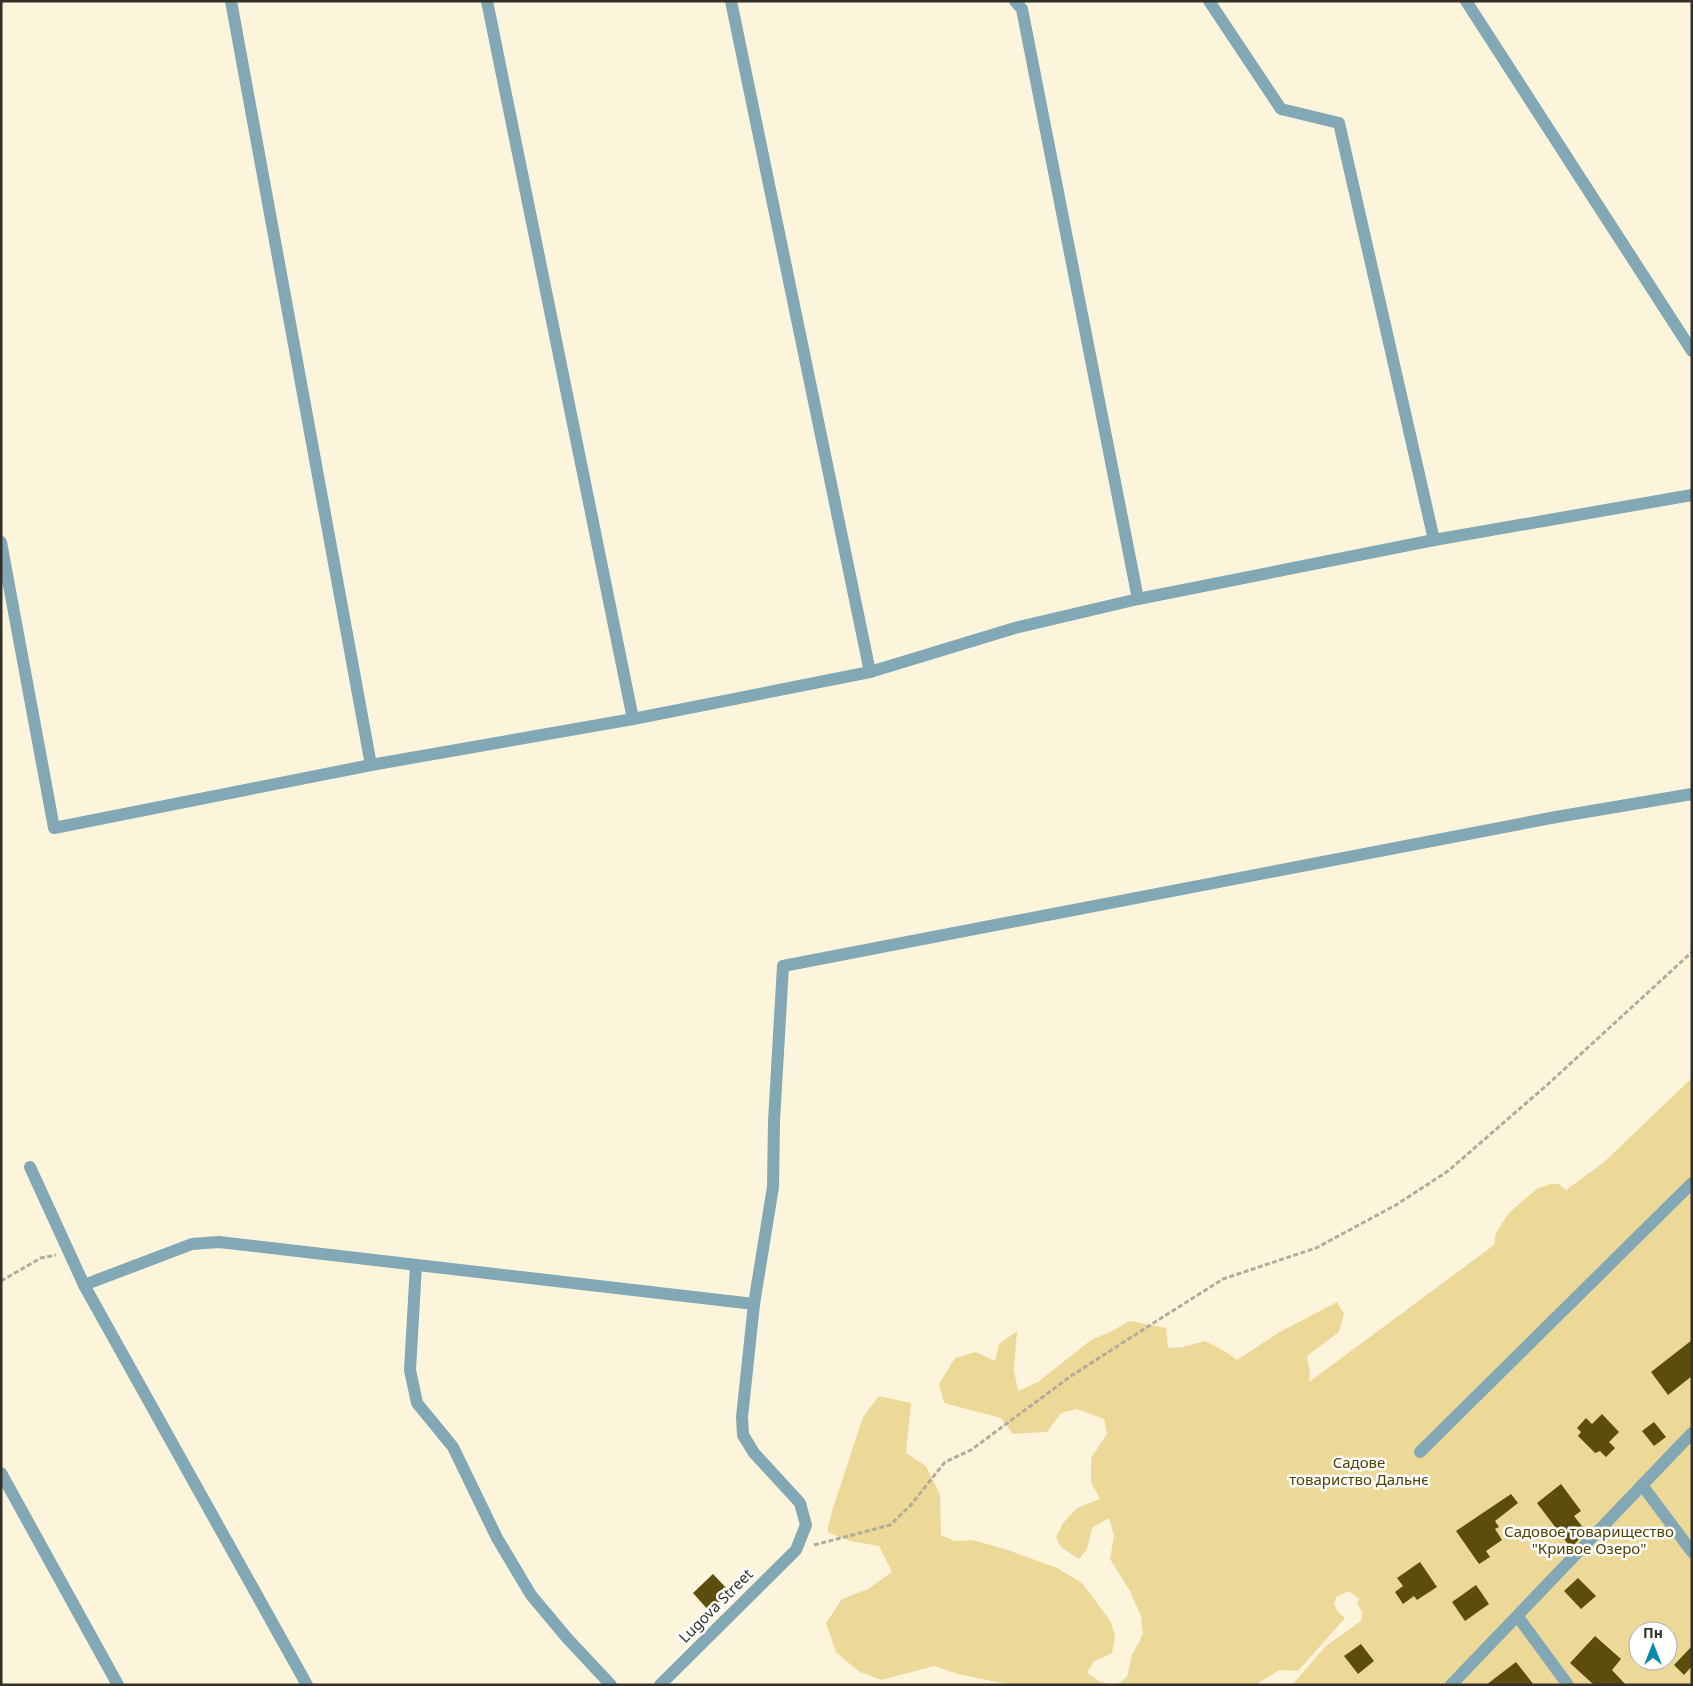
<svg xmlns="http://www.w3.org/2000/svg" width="1693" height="1686" font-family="'Noto Sans',sans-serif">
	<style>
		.green { fill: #ecd998; fill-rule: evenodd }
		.building { fill: #5d4d0c }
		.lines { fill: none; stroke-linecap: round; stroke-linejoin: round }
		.path { stroke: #b2ad9a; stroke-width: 3; stroke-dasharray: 5 2.5; stroke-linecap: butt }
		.street { stroke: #82a7b5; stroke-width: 12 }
		.labels { text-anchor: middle; stroke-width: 5; stroke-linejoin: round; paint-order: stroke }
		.park-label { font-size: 15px; fill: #514100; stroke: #fff }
		.street-label { font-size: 15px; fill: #333027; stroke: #fff }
	</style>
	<rect width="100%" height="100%" fill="#fcf5dc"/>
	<g class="green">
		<path d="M1692,1078V1685H1292L1326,1646L1361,1621L1362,1612L1357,1603L1359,1599L1349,1591L1336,1597L1334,1604L1338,1612L1345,1618L1298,1671L1279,1670L1255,1685H1117L1127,1677L1132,1655L1143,1634L1141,1616L1130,1591L1110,1559L1114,1536L1109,1518L1092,1528L1087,1549L1079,1559L1061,1547L1056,1537L1063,1523L1077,1508L1100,1499L1091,1482V1458L1107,1434L1104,1419L1077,1409L1061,1413L1047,1432L1013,1434L1001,1418L944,1403L939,1384L955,1358L976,1352L995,1361L999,1344L1017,1331L1014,1370L1018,1391L1038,1382L1091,1340L1110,1332L1130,1321L1166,1328L1168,1348L1183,1347L1205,1341L1223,1350L1237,1360L1278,1333L1337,1302L1344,1314L1339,1332L1307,1356L1310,1374L1309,1382L1494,1245L1496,1233L1508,1214L1526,1198L1538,1188L1551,1184H1559L1566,1190L1604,1162ZM1638,1631H1668V1661H1638Z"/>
		<polygon points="879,1396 911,1403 906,1453 926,1466 940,1494 941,1535 955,1541 972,1540 1005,1549 1057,1568 1082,1583 1111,1622 1115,1636 1112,1653 1093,1662 1087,1673 1099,1681 1112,1685 1012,1685 958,1674 934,1666 881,1680 858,1671 836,1652 826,1623 842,1599 868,1589 892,1572 879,1546 850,1541 827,1532 832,1511 863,1417"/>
	</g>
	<g class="building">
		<polygon points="1692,1340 1692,1376 1668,1395 1651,1372"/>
		<polygon points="1602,1414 1619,1432 1609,1442 1615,1448 1606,1457 1600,1451 1595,1453 1578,1436 1581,1432 1577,1428 1586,1418 1592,1424"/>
		<polygon points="1654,1422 1666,1437 1654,1446 1642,1431"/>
		<polygon points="1561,1484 1581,1511 1574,1516 1585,1530 1580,1533 1582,1536 1571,1548 1537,1503"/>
		<polygon points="1511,1494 1518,1503 1495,1521 1499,1527 1495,1529 1502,1540 1486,1551 1490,1557 1479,1564 1456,1531"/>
		<polygon points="1420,1562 1437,1587 1417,1600 1414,1596 1403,1604 1395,1592 1403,1586 1397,1578"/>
		<polygon points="713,1574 730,1592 709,1611 693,1593"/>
		<polygon points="1578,1578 1596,1596 1581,1609 1564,1591"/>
		<polygon points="1476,1585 1489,1604 1465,1621 1452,1602"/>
		<polygon points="1595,1636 1621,1659 1612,1670 1626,1685 1594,1685 1570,1663"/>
		<polygon points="1361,1644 1374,1661 1358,1674 1344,1656"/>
		<polygon points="1692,1646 1692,1666 1684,1675 1674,1665"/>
		<polygon points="1516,1662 1534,1685 1486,1685"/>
	</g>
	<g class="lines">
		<g class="path">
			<polyline points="1,1281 41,1258 56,1255"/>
			<polyline points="814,1545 890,1525 910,1506 945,1462 971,1450 1071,1376 1166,1315 1223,1279 1316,1248 1396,1205 1448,1171 1547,1085 1692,952"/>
		</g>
		<g class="street">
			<polyline points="231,1 371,765"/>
			<polyline points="487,1 633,719"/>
			<polyline points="731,1 870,672"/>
			<polyline points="1015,1 1022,9 1138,599"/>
			<polyline points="1209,1 1281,109 1339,123 1434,540"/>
			<polyline points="1466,1 1692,351"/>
			<polyline points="1,542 54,828 371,765 633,719 870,672 1015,628 1138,599 1434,540 1692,495"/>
			<polyline points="30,1167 84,1285 307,1685"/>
			<polyline points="416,1265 410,1370 417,1403 453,1447 497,1538 531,1595 567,1638 611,1685"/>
			<polyline points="84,1285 192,1244 219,1242 754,1304"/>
			<polyline points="1420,1452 1692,1183"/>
			<polyline points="1,1473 118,1685"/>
			<polyline points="1642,1485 1692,1552"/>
			<polyline points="1518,1617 1568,1685"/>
			<polyline points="660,1685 796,1550 806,1525 800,1503 754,1453 743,1435 742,1417 754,1304 773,1187 774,1121 783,966 1556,817 1692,794"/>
			<polyline points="1451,1685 1692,1433"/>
		</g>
	</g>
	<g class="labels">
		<g class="park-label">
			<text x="1359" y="1468">Садове<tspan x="1359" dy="17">товариство Дальнє</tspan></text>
			<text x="1589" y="1537">Садовое товарищество<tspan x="1589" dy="17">"Кривое Озеро"</tspan></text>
		</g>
		<g class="street-label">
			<text transform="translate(716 1606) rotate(-45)" y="5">Lugova Street</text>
		</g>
	</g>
	<rect width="1693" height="1686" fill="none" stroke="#333027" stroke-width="5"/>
	<g transform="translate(1653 1646)"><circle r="24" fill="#ffffff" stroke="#adaca9"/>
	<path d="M0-4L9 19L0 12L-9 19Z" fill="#0b8bac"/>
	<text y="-8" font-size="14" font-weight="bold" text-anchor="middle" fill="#333027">Пн</text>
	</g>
</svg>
